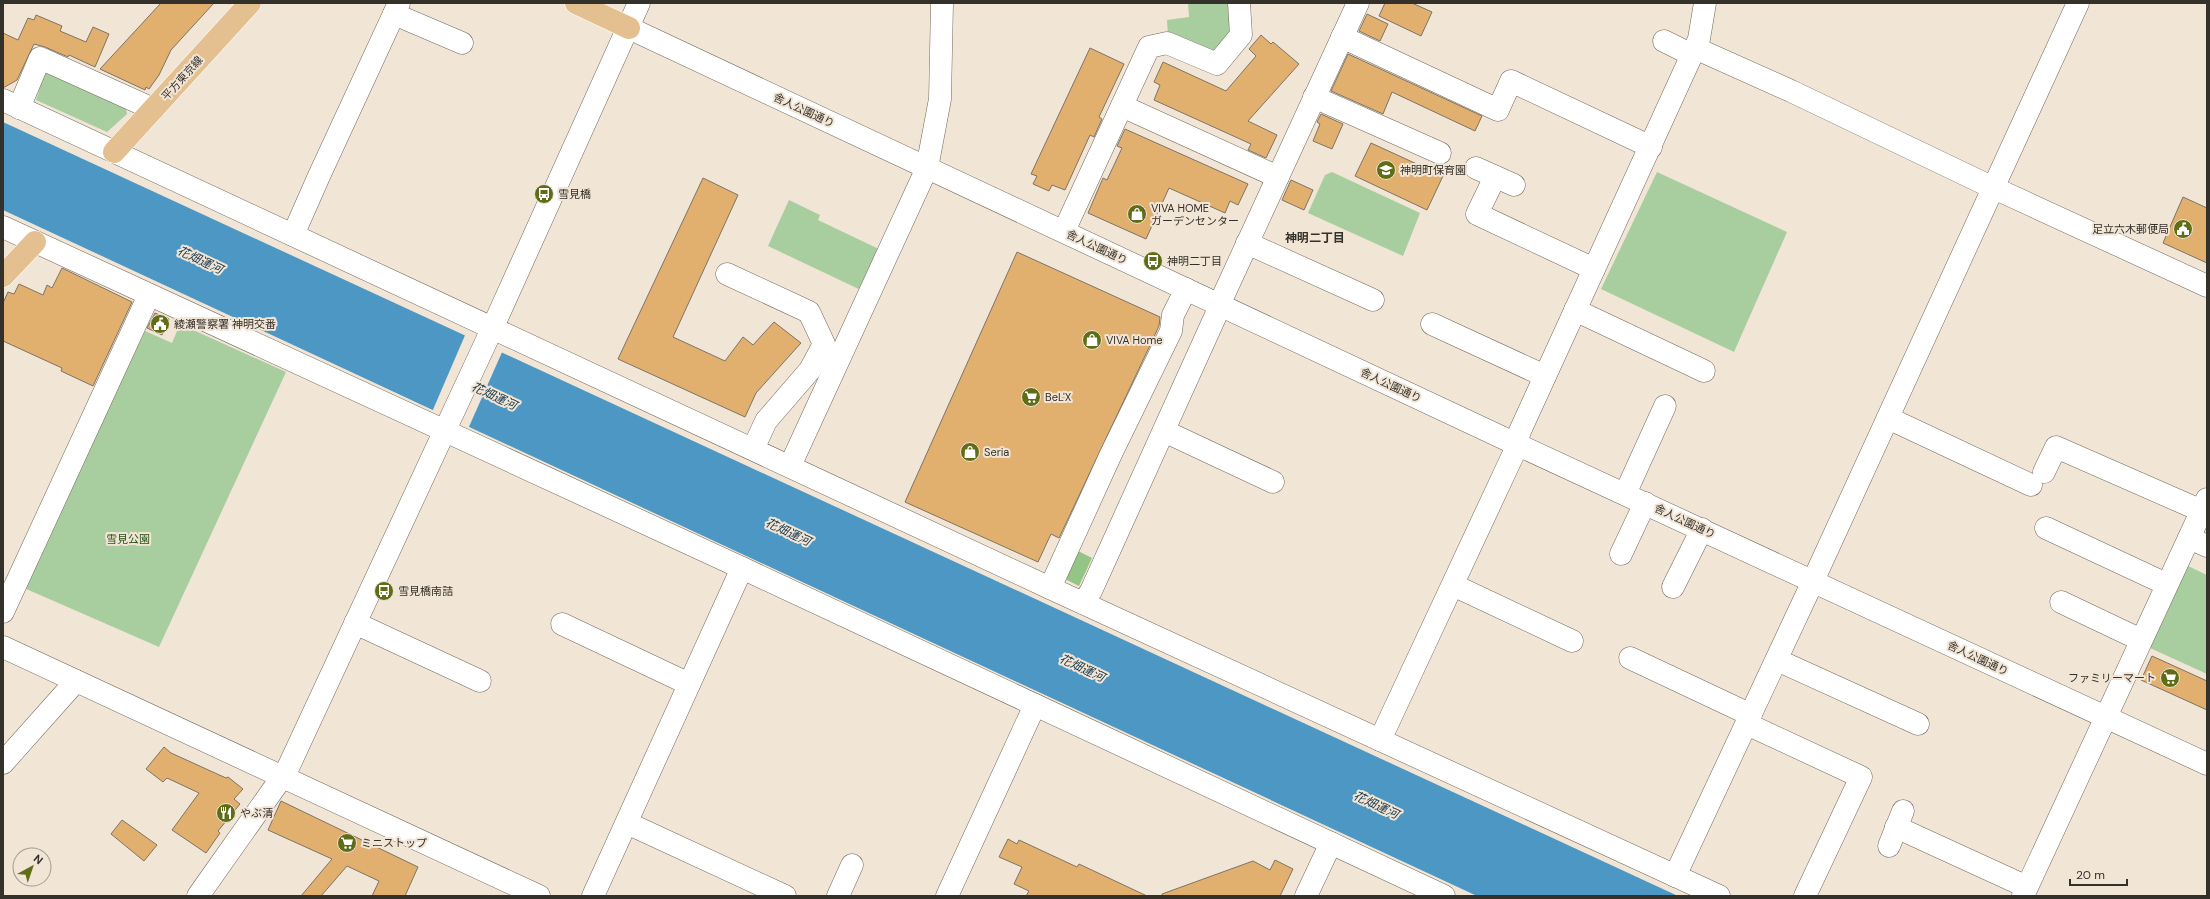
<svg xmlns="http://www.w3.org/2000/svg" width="2210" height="899" font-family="'DM Sans','Noto Sans JP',sans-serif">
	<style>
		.green { fill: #a8ce9f }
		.forest { fill: #93c586 }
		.water { fill: #4d97c5 }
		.pier { fill: #f1e5d6 }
		.building { fill: #e2b06e; stroke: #7e7366 }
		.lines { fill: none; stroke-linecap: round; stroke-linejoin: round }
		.minor-casing { stroke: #74695d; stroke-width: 23 }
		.major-casing { stroke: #fff; stroke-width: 23 }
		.minor { stroke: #fff; stroke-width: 22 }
		.major { stroke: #e4bf8f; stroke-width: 22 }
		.labels { text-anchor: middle; stroke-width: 4; stroke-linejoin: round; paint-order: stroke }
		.street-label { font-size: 11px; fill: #34302a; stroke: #f1e5d6 }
		.poi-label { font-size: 11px; fill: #34302a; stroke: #f1e5d6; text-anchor: start }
		.park-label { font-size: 11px; fill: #235215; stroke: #f1e5d6 }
		.neighbourhood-label { font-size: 12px; font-weight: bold; fill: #34302a; stroke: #f1e5d6 }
		.water-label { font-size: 12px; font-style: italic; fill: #143549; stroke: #f1e5d6 }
	</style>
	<rect width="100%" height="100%" fill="#f1e5d6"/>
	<g class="green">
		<polygon points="1188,3 1235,3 1237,31 1216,57 1168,36 1167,20 1189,17"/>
		<polygon points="45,72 125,104 127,114 107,132 36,100"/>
		<polygon points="1332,172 1420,213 1403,256 1308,213 1325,175"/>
		<polygon points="1657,172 1787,232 1734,352 1601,289"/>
		<polygon points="789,200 820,215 818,220 883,251 865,292 768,246"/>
		<polygon points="180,324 286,372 159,647 24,588 145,331 172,343"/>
		<polygon points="2188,566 2207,575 2207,674 2150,648"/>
	</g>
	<polygon class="forest" points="1078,551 1092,558 1079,586 1065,579"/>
	<polygon class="water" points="3,122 1678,896 1477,896 3,210"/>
	<polygon class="pier" points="466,333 503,350 468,429 432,412"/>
	<g class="building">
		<polygon points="161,3 214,3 171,50 159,75 149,89 146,87 145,90 100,69"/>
		<polygon points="1385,3 1412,3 1432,12 1421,36 1379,16"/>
		<polygon points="1367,14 1388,24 1380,41 1359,31"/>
		<polygon points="36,15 62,26 60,31 86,42 93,27 109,34 95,67 69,55 68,57 45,47 34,44 17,80 3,88 3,33 18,40 28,18 34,20"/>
		<polygon points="1261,35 1271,44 1273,42 1299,64 1248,121 1277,135 1266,158 1248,150 1251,144 1154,100 1160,85 1154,82 1163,62 1226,91 1256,56 1249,49"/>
		<polygon points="1090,48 1124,64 1099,117 1102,119 1094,137 1090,135 1065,190 1052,185 1049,191 1033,184 1037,176 1031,174"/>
		<polygon points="1348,54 1482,116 1475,131 1392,92 1383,114 1331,91"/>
		<polygon points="1321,114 1343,124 1332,149 1313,141 1320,124 1317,122"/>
		<polygon points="1125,129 1248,184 1238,205 1230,201 1225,213 1169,188 1146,239 1088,213 1103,178 1107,180 1122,148 1117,146"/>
		<polygon points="1371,143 1443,176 1427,210 1355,176"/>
		<polygon points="703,178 738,195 673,337 725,361 743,337 753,345 774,322 801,343 756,393 745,417 618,359"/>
		<polygon points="1291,180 1313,190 1304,210 1282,200"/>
		<polygon points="2183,197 2207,208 2207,263 2163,243"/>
		<polygon points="1017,252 1160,317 1159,326 1153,339 1059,538 1051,534 1038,562 905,502"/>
		<polygon points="62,268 132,302 93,386 61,371 62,368 3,341 3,303 8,292 14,294 19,284 43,295 47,285 52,288"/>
		<polygon points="155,313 169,319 162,335 147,328"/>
		<polygon points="2152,656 2207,681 2207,710 2141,680"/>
		<polygon points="164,747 171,753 226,778 228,777 243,789 234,799 240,804 218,831 220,833 206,853 172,830 199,793 167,778 163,782 146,769"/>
		<polygon points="281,801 418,867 405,896 372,896 379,881 347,866 321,896 301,896 332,859 268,830"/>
		<polygon points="122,820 157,845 144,861 111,834"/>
		<polygon points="1008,839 1017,844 1019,840 1077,867 1079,864 1147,896 1026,896 1029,891 1014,884 1022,867 999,857"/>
		<polygon points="1275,860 1293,869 1280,896 1162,896 1162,894 1253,861 1270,870"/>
	</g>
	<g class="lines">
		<defs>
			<g id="minor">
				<polyline points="394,14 462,43"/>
				<polyline points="629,28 1516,444 2207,764"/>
				<polyline points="1342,37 1498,110 1511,81 1651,147"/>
				<polyline points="1664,41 1692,55"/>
				<polyline points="1695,48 1791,91 1983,183 2207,286"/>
				<polyline points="1314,97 1440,153"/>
				<polyline points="3,100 1050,588 1719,896"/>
				<polyline points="1122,106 1278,177"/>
				<polyline points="19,108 40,58 153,109"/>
				<polyline points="1476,168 1514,185"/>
				<polyline points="1495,177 1477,214 1594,269"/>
				<polyline points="3,227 742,568 1444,896"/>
				<polyline points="1064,231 1149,47 1167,43 1217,64 1241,35 1239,3"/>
				<polyline points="293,235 319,176 399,3"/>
				<polyline points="1247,243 1373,300"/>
				<polyline points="727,274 809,312 824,344 810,370 766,421 753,449"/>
				<polyline points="1575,310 1704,371"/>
				<polyline points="1432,324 1545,376"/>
				<polyline points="1888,418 2031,485"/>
				<polyline points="1164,431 1273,482"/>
				<polyline points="790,466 927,168 940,99 942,3"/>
				<polyline points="2044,472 2056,447 2202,511"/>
				<polyline points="1625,494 1665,406"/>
				<polyline points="2046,528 2166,584"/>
				<polyline points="2189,538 2207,546"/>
				<polyline points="1621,554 1645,503"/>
				<polyline points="1453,585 1572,641"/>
				<polyline points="1673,587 1702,529"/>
				<polyline points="1050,588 1111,454 1171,331 1173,315 1186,289"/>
				<polyline points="2061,602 2141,640"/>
				<polyline points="1083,603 1091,591 1216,315 1219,305 1358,3"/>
				<polyline points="3,612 149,295"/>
				<polyline points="355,623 480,681"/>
				<polyline points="562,624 689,684"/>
				<polyline points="3,647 539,896"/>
				<polyline points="1630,658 1751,715"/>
				<polyline points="1777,660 1918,724"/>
				<polyline points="1747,724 1861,777 1805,896"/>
				<polyline points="1380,740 1513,455 1520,431 1695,48 1699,39 1705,3"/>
				<polyline points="3,763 76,681"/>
				<polyline points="627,823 785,896"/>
				<polyline points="1896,827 2027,887"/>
				<polyline points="1889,846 1903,811"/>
				<polyline points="1675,876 1807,594 2078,3"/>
				<polyline points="198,896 287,770 492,329 639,3"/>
				<polyline points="593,896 742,568"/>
				<polyline points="838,896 852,865"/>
				<polyline points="947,896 1035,705"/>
				<polyline points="1306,896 1331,843"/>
				<polyline points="2023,896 2207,499"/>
			</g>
			<g id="major">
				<polyline points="576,3 629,28"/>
				<polyline points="114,152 250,3"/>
				<polyline points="3,276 35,242"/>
			</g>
		</defs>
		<use href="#minor" class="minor-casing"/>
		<use href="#major" class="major-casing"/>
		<use href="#minor" class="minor"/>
		<use href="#major" class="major"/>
	</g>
	<defs>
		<symbol id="school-disc" viewBox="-11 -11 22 22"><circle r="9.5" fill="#5f6d16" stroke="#f1e5d6"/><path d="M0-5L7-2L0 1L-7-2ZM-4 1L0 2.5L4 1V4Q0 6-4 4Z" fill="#fff"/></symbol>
		<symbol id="bus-disc" viewBox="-11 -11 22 22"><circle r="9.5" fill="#5f6d16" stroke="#f1e5d6"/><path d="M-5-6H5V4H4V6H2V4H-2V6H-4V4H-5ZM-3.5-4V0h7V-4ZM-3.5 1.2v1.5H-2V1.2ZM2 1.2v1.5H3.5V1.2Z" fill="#fff"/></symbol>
		<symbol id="shop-disc" viewBox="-11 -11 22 22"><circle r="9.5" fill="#5f6d16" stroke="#f1e5d6"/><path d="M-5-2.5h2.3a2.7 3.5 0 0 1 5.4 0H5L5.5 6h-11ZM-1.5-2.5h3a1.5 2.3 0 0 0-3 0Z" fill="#fff"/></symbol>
		<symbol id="civic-disc" viewBox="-11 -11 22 22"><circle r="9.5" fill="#5f6d16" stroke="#f1e5d6"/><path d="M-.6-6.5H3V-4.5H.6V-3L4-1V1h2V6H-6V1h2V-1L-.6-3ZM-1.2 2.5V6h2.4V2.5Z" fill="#fff"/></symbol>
		<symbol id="supermarket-disc" viewBox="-11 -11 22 22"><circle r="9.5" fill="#5f6d16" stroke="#f1e5d6"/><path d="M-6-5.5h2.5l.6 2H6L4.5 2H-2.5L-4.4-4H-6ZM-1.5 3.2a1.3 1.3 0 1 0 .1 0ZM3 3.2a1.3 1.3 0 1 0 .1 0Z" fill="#fff"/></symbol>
		<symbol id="restaurant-disc" viewBox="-11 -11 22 22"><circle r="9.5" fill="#5f6d16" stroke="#f1e5d6"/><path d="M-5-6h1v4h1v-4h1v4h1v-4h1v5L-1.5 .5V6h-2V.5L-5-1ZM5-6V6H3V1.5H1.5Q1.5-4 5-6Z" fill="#fff"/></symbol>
	</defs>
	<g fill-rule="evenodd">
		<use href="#school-disc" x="1375" y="159" width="22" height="22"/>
		<use href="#bus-disc" x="533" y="183" width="22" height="22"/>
		<use href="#shop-disc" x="1126" y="203" width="22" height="22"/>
		<use href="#civic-disc" x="2172" y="218" width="22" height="22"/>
		<use href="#bus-disc" x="1142" y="250" width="22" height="22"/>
		<use href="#civic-disc" x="149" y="313" width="22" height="22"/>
		<use href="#shop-disc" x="1081" y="329" width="22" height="22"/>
		<use href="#supermarket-disc" x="1020" y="386" width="22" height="22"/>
		<use href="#shop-disc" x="959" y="441" width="22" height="22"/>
		<use href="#bus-disc" x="373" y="580" width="22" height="22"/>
		<use href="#supermarket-disc" x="2159" y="667" width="22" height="22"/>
		<use href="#restaurant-disc" x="215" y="802" width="22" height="22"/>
		<use href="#supermarket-disc" x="336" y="832" width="22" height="22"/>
	</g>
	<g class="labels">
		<g class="street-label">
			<text transform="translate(182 78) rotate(-48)" y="4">平方東京線</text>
			<text transform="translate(804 110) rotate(25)" y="4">舎人公園通り</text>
			<text transform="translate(1097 247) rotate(25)" y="4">舎人公園通り</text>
			<text transform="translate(1391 385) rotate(25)" y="4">舎人公園通り</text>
			<text transform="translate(1685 521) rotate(25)" y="4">舎人公園通り</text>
			<text transform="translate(1978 658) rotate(25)" y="4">舎人公園通り</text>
		</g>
		<g class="poi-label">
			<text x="1400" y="174">神明町保育園</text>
			<text x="558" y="198">雪見橋</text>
			<text x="1151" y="212">VIVA HOME<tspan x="1151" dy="13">ガーデンセンター</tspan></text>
			<text x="2169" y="233" text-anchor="end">足立六木郵便局</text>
			<text x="1167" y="265">神明二丁目</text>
			<text x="174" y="328">綾瀬警察署 神明交番</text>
			<text x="1106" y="344">VIVA Home</text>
			<text x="1045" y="401">BeL'X</text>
			<text x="984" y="456">Seria</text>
			<text x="398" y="595">雪見橋南詰</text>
			<text x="2156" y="682" text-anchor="end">ファミリーマート</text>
			<text x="240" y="817">やぶ清</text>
			<text x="361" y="847">ミニストップ</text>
		</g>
		<g class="park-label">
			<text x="128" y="543">雪見公園</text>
		</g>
		<g class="neighbourhood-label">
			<text x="1315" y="242">神明二丁目</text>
		</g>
		<g class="water-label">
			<text transform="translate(200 260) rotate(25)" y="4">花畑運河</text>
			<text transform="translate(494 396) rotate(25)" y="4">花畑運河</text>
			<text transform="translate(788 532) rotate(25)" y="4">花畑運河</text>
			<text transform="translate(1082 668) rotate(25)" y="4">花畑運河</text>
			<text transform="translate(1376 805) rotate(25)" y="4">花畑運河</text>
		</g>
	</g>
	<rect width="2210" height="899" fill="none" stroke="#34302a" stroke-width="8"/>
	<g transform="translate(32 867) rotate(40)"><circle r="19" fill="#f1e5d6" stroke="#a59d91"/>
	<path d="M0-3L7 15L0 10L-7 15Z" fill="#5f6d16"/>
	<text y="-6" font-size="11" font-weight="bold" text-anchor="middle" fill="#34302a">N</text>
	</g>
	<path d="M2070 879v6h57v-6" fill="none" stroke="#34302a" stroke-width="2"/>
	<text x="2076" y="879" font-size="12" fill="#34302a" stroke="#f1e5d6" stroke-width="3" paint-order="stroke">20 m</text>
</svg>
